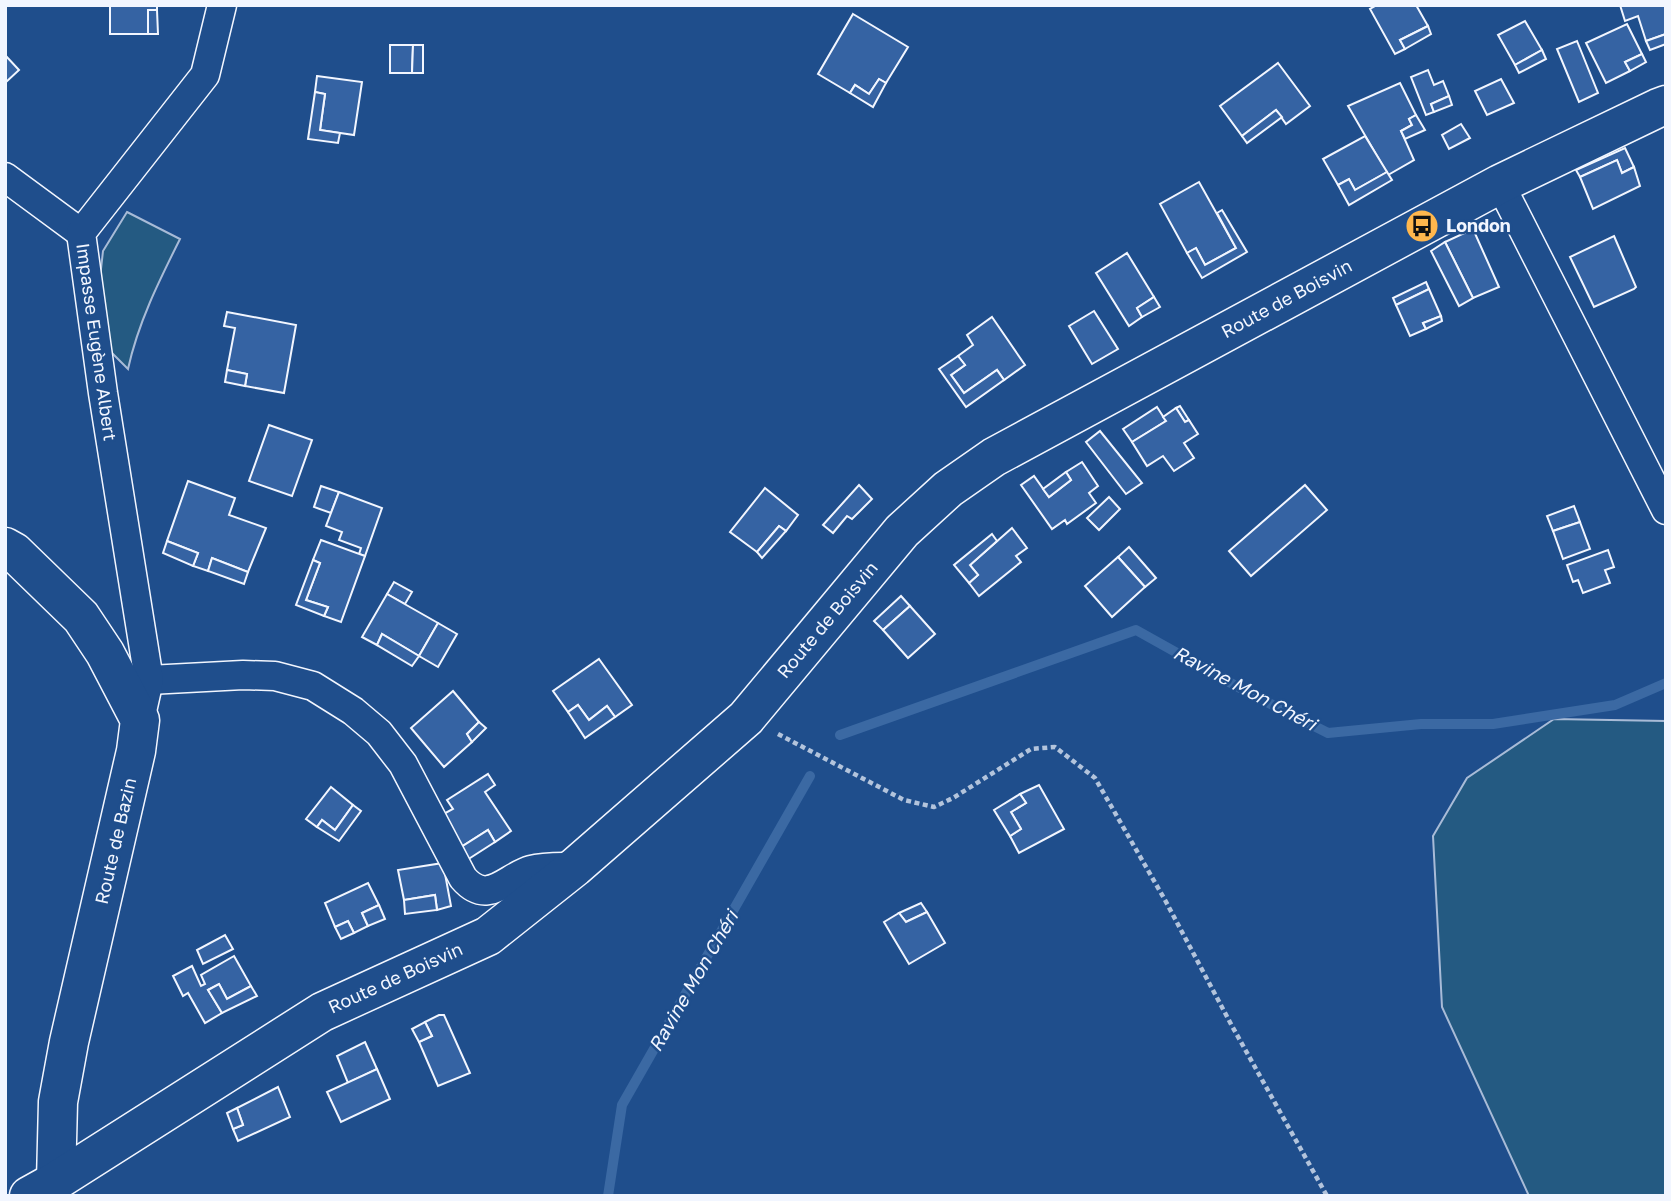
<svg xmlns="http://www.w3.org/2000/svg" width="1671" height="1201" font-family="'Golos Text',sans-serif">
	<style>
		.green { fill: #245a82; stroke: #a8bbd7; stroke-width: 2 }
		.lines { fill: none; stroke-linecap: round; stroke-linejoin: round }
		.stream { stroke: #3b69a3; stroke-width: 10 }
		.building { fill: #3563a3; stroke: #f2f6ff; stroke-width: 2 }
		.street-casing { stroke: #f2f6ff; stroke-width: 31 }
		.secondary-casing { stroke: #f2f6ff; stroke-width: 41 }
		.path { stroke: #b3c4dc; stroke-width: 4.5; stroke-dasharray: 5 3.5; stroke-linecap: butt }
		.street { stroke: #1f4e8c; stroke-width: 28 }
		.secondary { stroke: #1f4e8c; stroke-width: 38 }
		.labels { text-anchor: middle; stroke-width: 5; stroke-linejoin: round; paint-order: stroke }
		.poi-label { font-size: 18px; font-weight: bold; fill: #f2f6ff; stroke: #1f4e8c; text-anchor: start }
		.street-label { font-size: 18px; fill: #f2f6ff; stroke: #1f4e8c }
		.water-label { font-size: 19px; font-style: italic; fill: #f2f6ff; stroke: #1f4e8c }
	</style>
	<rect width="100%" height="100%" fill="#1f4e8c"/>
	<g class="green">
		<path d="M127,212L180,239C159,281 138,323 128,369L98,339L97,305L103,251Z"/>
		<polygon points="1554,719 1666,721 1666,1196 1529,1196 1442,1007 1433,836 1467,778"/>
	</g>
	<g class="lines">
		<g class="stream">
			<polyline points="840,735 1136,630 1247,692 1328,733 1421,724 1493,724 1615,705 1666,683"/>
			<polyline points="608,1196 622,1105 810,776"/>
		</g>
	</g>
	<g class="building">
		<polygon points="110,5 157,5 157,10 148,10 148,34 110,34"/>
		<polygon points="1377,5 1416,5 1428,26 1400,40 1405,49 1395,54 1370,9"/>
		<polygon points="1620,5 1666,5 1666,34 1646,41 1638,16 1625,21"/>
		<polygon points="148,10 157,10 158,34 148,34"/>
		<polygon points="853,14 908,47 886,83 879,79 869,94 855,85 850,93 818,74"/>
		<polygon points="1525,21 1542,50 1515,65 1498,35"/>
		<polygon points="1627,24 1642,54 1625,62 1630,71 1606,83 1586,43"/>
		<polygon points="1428,26 1431,34 1405,49 1400,40"/>
		<polygon points="1666,34 1666,44 1650,50 1646,41"/>
		<polygon points="1577,41 1598,93 1579,102 1557,49"/>
		<polygon points="390,45 413,45 412,73 390,73"/>
		<polygon points="413,45 423,45 423,73 412,73"/>
		<polygon points="1542,50 1546,59 1519,73 1515,65"/>
		<polygon points="1642,54 1646,62 1630,71 1625,62"/>
		<polygon points="5,55 19,70 5,83"/>
		<polygon points="1278,63 1310,106 1286,124 1276,110 1242,136 1220,106"/>
		<polygon points="1428,70 1434,85 1443,81 1449,96 1431,104 1434,112 1426,115 1411,77"/>
		<polygon points="317,76 362,82 354,135 320,130 325,94 315,92"/>
		<polygon points="879,79 886,83 873,107 850,93 855,85 869,94"/>
		<polygon points="1501,79 1514,103 1487,115 1475,91"/>
		<polygon points="1400,83 1416,115 1409,119 1412,125 1401,131 1414,160 1388,175 1348,106"/>
		<polygon points="315,92 325,94 320,130 340,133 338,143 308,139"/>
		<polygon points="1449,96 1452,105 1434,112 1431,104"/>
		<polygon points="1276,110 1282,117 1247,143 1242,136"/>
		<polygon points="1416,115 1425,130 1405,139 1401,131 1412,125 1409,119"/>
		<polygon points="1461,124 1470,138 1449,149 1442,135"/>
		<polygon points="1365,136 1387,172 1355,190 1349,179 1338,185 1323,159"/>
		<polygon points="1625,148 1634,167 1622,173 1617,160 1580,177 1576,170"/>
		<polygon points="1617,160 1622,173 1634,167 1640,186 1593,209 1580,177"/>
		<polygon points="1387,172 1392,180 1349,205 1338,185 1349,179 1355,190"/>
		<polygon points="1199,182 1236,248 1205,265 1196,248 1187,253 1160,204"/>
		<polygon points="1222,210 1247,252 1202,278 1187,253 1196,248 1205,265 1236,248 1217,213"/>
		<polygon points="1473,229 1499,287 1473,298 1445,242"/>
		<polygon points="1614,236 1636,287 1634,289 1594,307 1570,257"/>
		<polygon points="1445,242 1473,298 1459,306 1431,251"/>
		<polygon points="1127,253 1154,297 1137,308 1142,317 1129,326 1096,273"/>
		<polygon points="1426,282 1429,289 1396,305 1393,298"/>
		<polygon points="1429,289 1441,316 1423,323 1426,329 1410,336 1396,305"/>
		<polygon points="1154,297 1160,307 1142,317 1137,308"/>
		<polygon points="1094,311 1118,349 1092,364 1069,326"/>
		<polygon points="227,312 296,325 284,393 245,386 247,374 227,370 235,328 224,326"/>
		<polygon points="1441,316 1442,321 1426,329 1423,323"/>
		<polygon points="992,317 1025,365 1004,380 997,370 964,393 951,375 965,365 958,356 973,345 967,335"/>
		<polygon points="958,356 965,365 951,375 964,393 997,370 1004,380 966,407 939,369"/>
		<polygon points="227,370 247,374 245,386 225,382"/>
		<polygon points="1180,406 1189,420 1185,422 1176,408"/>
		<polygon points="1157,407 1166,421 1132,442 1123,429"/>
		<polygon points="1176,408 1185,422 1189,420 1198,434 1184,443 1194,458 1174,471 1163,456 1147,466 1132,442 1166,421 1163,417"/>
		<polygon points="269,425 312,440 292,496 249,481"/>
		<polygon points="1100,431 1142,483 1126,494 1086,442"/>
		<polygon points="1082,462 1098,486 1089,493 1096,503 1067,524 1065,520 1052,529 1021,485 1034,476 1049,497 1071,480 1066,472"/>
		<polygon points="1066,472 1071,480 1049,497 1043,489"/>
		<polygon points="188,481 235,498 229,515 266,528 248,572 212,558 208,571 193,566 198,553 167,541"/>
		<polygon points="859,485 872,499 852,519 847,516 833,533 823,525"/>
		<polygon points="1305,485 1327,510 1251,576 1229,551"/>
		<polygon points="321,486 339,492 331,513 314,507"/>
		<polygon points="765,488 798,515 786,531 779,526 757,552 730,532"/>
		<polygon points="339,492 382,508 365,556 359,554 361,548 339,540 342,532 326,526"/>
		<polygon points="1109,497 1120,509 1099,530 1087,518"/>
		<polygon points="1574,506 1580,522 1553,531 1547,516"/>
		<polygon points="1580,522 1590,549 1563,559 1553,531"/>
		<polygon points="779,526 786,531 762,558 757,552"/>
		<polygon points="1012,528 1027,548 1016,556 1021,562 979,596 969,583 978,575 970,565"/>
		<polygon points="992,534 997,541 970,565 978,575 969,583 954,565"/>
		<polygon points="321,540 365,556 341,622 324,616 328,607 306,600 320,563 313,560"/>
		<polygon points="167,541 198,553 193,566 163,553"/>
		<polygon points="1129,547 1156,578 1145,587 1118,557"/>
		<polygon points="1608,550 1614,567 1605,570 1610,583 1583,593 1578,580 1573,582 1567,565"/>
		<polygon points="1118,557 1145,587 1112,617 1085,586"/>
		<polygon points="212,558 248,572 244,584 208,571"/>
		<polygon points="313,560 320,563 306,600 328,607 324,616 296,605"/>
		<polygon points="394,582 412,592 405,604 387,594"/>
		<polygon points="387,594 438,623 419,656 382,634 377,645 362,637"/>
		<polygon points="901,596 910,606 883,630 874,621"/>
		<polygon points="910,606 935,634 908,658 883,630"/>
		<polygon points="438,623 457,634 438,667 419,656"/>
		<polygon points="382,634 419,656 412,666 377,645"/>
		<polygon points="599,659 632,705 615,717 607,706 589,720 578,705 568,712 553,691"/>
		<polygon points="453,691 479,722 467,734 472,742 444,767 411,728"/>
		<polygon points="578,705 589,720 607,706 615,717 585,738 568,712"/>
		<polygon points="479,722 486,728 472,742 467,734"/>
		<polygon points="488,774 495,785 485,792 511,831 495,842 488,830 458,849 438,817 453,809 447,800"/>
		<polygon points="1039,785 1064,829 1019,853 1010,836 1021,829 1011,812 1026,803 1020,794"/>
		<polygon points="331,787 353,805 335,830 322,820 317,827 306,819"/>
		<polygon points="1020,794 1026,803 1011,812 1021,829 1010,836 994,810"/>
		<polygon points="353,805 361,811 339,841 317,827 322,820 335,830"/>
		<polygon points="488,830 495,842 467,860 458,849"/>
		<polygon points="443,863 451,906 437,910 435,895 404,900 398,870"/>
		<polygon points="368,883 379,905 362,913 368,926 354,933 348,921 335,927 325,903"/>
		<polygon points="435,895 437,910 405,914 404,900"/>
		<polygon points="921,903 927,912 906,922 899,913"/>
		<polygon points="379,905 385,919 368,926 362,913"/>
		<polygon points="927,912 945,943 909,964 884,922 899,913 906,922"/>
		<polygon points="348,921 354,933 341,939 335,927"/>
		<polygon points="225,935 233,949 203,964 197,950"/>
		<polygon points="234,956 251,986 227,999 219,984 208,990 222,1013 205,1023 188,993 183,996 173,976 192,966 201,986 205,984 201,975"/>
		<polygon points="219,984 227,999 251,986 257,996 222,1013 208,990"/>
		<polygon points="439,1015 444,1015 470,1073 438,1086 419,1042 432,1036 425,1022"/>
		<polygon points="425,1022 432,1036 419,1042 412,1029"/>
		<polygon points="365,1042 377,1069 348,1083 337,1056"/>
		<polygon points="377,1069 390,1099 341,1122 327,1092"/>
		<polygon points="278,1087 290,1117 238,1141 233,1129 243,1125 237,1108"/>
		<polygon points="237,1108 243,1125 233,1129 227,1113"/>
	</g>
	<g class="lines">
		<defs>
			<g id="street">
				<polyline points="5,177 81,233"/>
				<polyline points="1500,184 1666,510"/>
				<path d="M149,680L243,675L275,676L313,686L353,711L379,733L403,764L463,878C488,907 506,877 531,870C545,866 561,867 575,867"/>
				<polyline points="140,720 149,680 103,393 81,233 205,75 222,5"/>
			</g>
			<g id="secondary">
				<polyline points="5,547 14,552 81,617 105,653 140,720 136,751 69,1042 58,1102 56,1181"/>
				<path id="s1" d="M29,1196L56,1181L322,1012L488,936L575,867L746,718L902,531L948,489L994,457L1500,184L1658,108L1666,105"/>
			</g>
		</defs>
		<use href="#street" class="street-casing"/>
		<use href="#secondary" class="secondary-casing"/>
		<polyline class="path" points="778,734 904,800 934,807 953,798 1031,749 1055,747 1095,778 1165,900 1232,1026 1327,1196"/>
		<use href="#street" class="street"/>
		<use href="#secondary" class="secondary"/>
	</g>
	<defs>
		<symbol id="bus-disc" viewBox="-11 -11 22 22"><circle r="9.5" fill="#ffb74d" stroke="#1f4e8c"/><path d="M-5-6H5V4H4V6H2V4H-2V6H-4V4H-5ZM-3.5-4V0h7V-4ZM-3.5 1.2v1.5H-2V1.2ZM2 1.2v1.5H3.5V1.2Z" fill="#111"/></symbol>
	</defs>
	<g fill-rule="evenodd">
		<use href="#bus-disc" x="1403" y="207" width="38" height="38"/>
	</g>
	<g class="labels">
		<g class="poi-label">
			<text x="1446" y="232">London</text>
		</g>
		<g class="street-label">
			<text dy="6" stroke="none"><textPath href="#s1" startOffset="1561">Route de Boisvin</textPath></text>
			<text transform="translate(96 342) rotate(82)" y="6">Impasse Eugène Albert</text>
			<text dy="6" stroke="none"><textPath href="#s1" startOffset="994">Route de Boisvin</textPath></text>
			<text transform="translate(116 841) rotate(-77)" y="6">Route de Bazin</text>
			<text dy="6" stroke="none"><textPath href="#s1" startOffset="427">Route de Boisvin</textPath></text>
		</g>
		<g class="water-label">
			<text transform="translate(1245 688) rotate(28)" y="7">Ravine Mon Chéri</text>
			<text transform="translate(693 981) rotate(-60)" y="7">Ravine Mon Chéri</text>
		</g>
	</g>
	<rect width="1671" height="1201" fill="none" stroke="#f2f6ff" stroke-width="14"/>
</svg>
